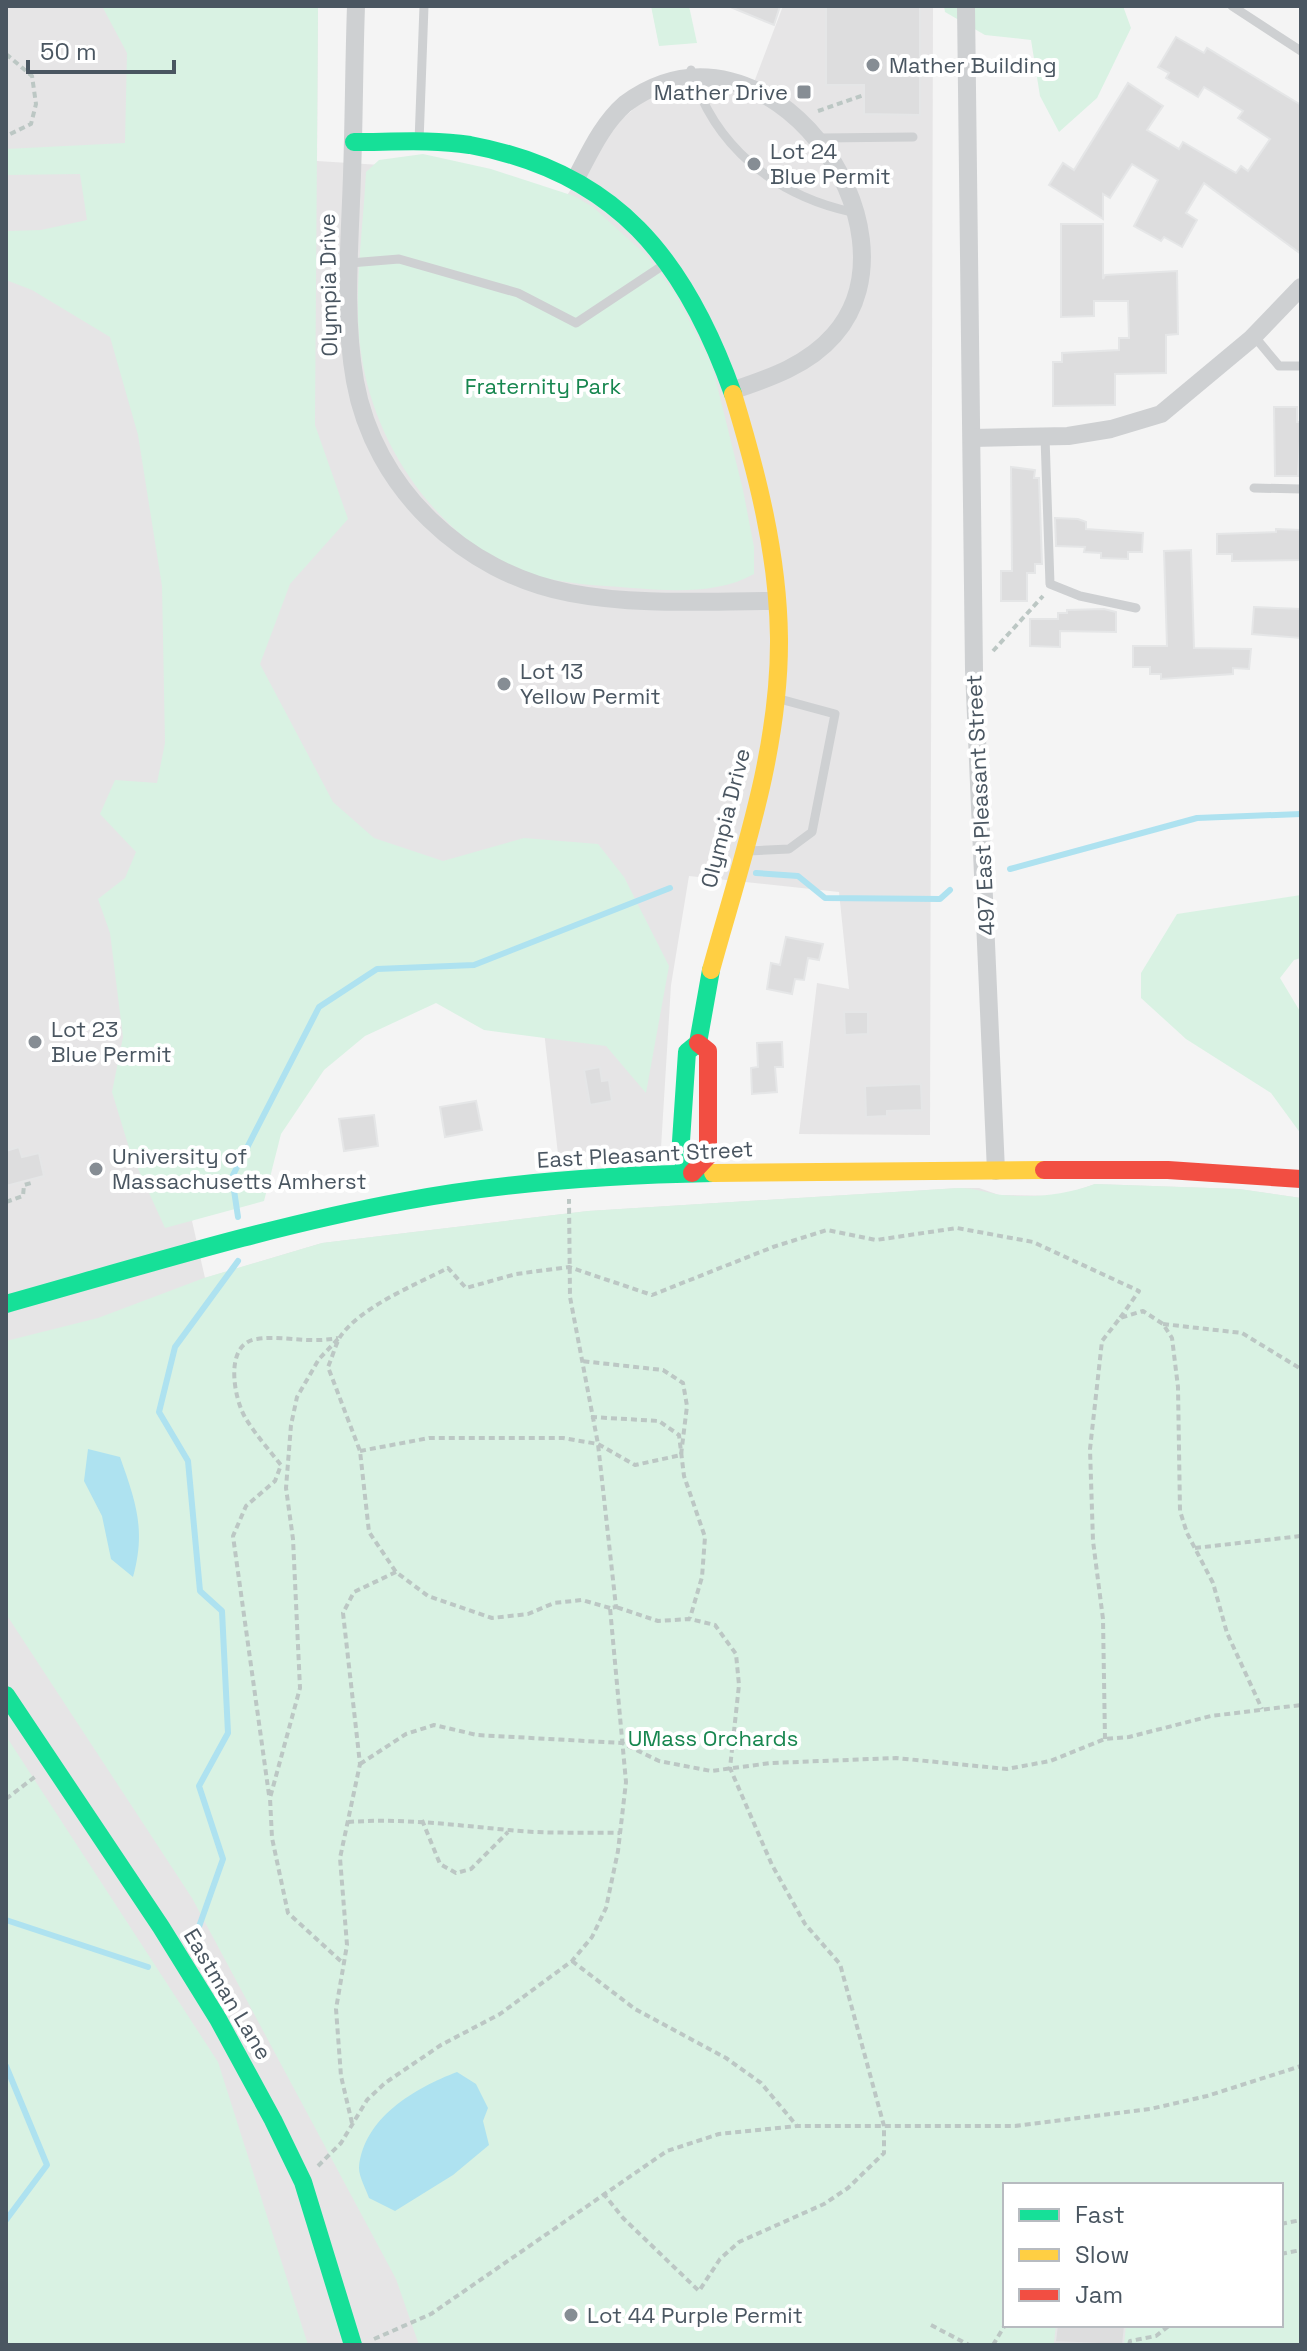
<svg xmlns="http://www.w3.org/2000/svg" width="1307" height="2351" font-family="'Space Grotesk',sans-serif">
	<style>
		.education { fill: #e6e5e6; fill-rule: evenodd }
		.green { fill: #d9f2e3; fill-rule: evenodd }
		.water { fill: #aee2f0 }
		.lines { fill: none; stroke-linecap: round; stroke-linejoin: round }
		.stream { stroke: #aee2f0; stroke-width: 6 }
		.building { fill: #ddddde; stroke: #e5e6e7; stroke-width: 2 }
		.path { stroke: #bcc7c4; stroke-width: 4; stroke-dasharray: 6 4; stroke-linecap: butt }
		.lane { stroke: #ced0d2; stroke-width: 9 }
		.street { stroke: #ced0d2; stroke-width: 18 }
		.fast { stroke: #16e098; stroke-width: 18 }
		.slow { stroke: #ffcf43; stroke-width: 18 }
		.jam { stroke: #f24e42; stroke-width: 18 }
		.poi-dot { fill: #868d94; stroke: #fff; stroke-width: 3 }
		.labels { text-anchor: middle; stroke-width: 8; stroke-linejoin: round; paint-order: stroke }
		.poi-label { font-size: 22px; fill: #4a5661; stroke: #fff; text-anchor: start }
		.street-label { font-size: 22px; fill: #4a5661; stroke: #fff }
		.park-label { font-size: 22px; fill: #17864f; stroke: #fff }
	</style>
	<rect width="100%" height="100%" fill="#f4f4f4"/>
	<path class="education" d="M6,6H318L317,161L445,169L564,200L609,130L656,90L753,85L783,6H933L930,1135L799,1134L817,983L849,989L839,892L689,876L671,985L661,1148L558,1154L537,970L390,899L192,1221L205,1278L322,1243L588,1211L959,1188H979L999,1195L1060,1196L1095,1184L1239,1189L1301,1198V2345H6ZM1005,2185H1281V2325H1005Z"/>
	<g class="green">
		<polygon points="102,6 318,6 315,425 348,519 290,584 260,664 333,802 374,838 443,861 524,838 598,844 624,877 669,966 646,1093 606,1046 484,1030 436,1003 365,1036 324,1070 281,1134 264,1201 165,1228 130,1151 112,1092 123,1037 110,933 98,899 125,878 136,852 100,814 115,780 157,783 165,743 162,586 138,435 110,337 32,290 6,280 6,231 41,230 87,220 80,174 6,175 6,149 125,143 127,53"/>
		<polygon points="651,6 689,6 697,43 659,46"/>
		<polygon points="944,6 1123,6 1131,28 1097,98 1059,132 1040,96 1031,40 985,35 945,12"/>
		<path d="M423,154L491,169L574,196L593,207L646,255L675,293L712,365L743,490L754,547V574C712,598 652,589 606,586C570,584 533,578 500,563C489,559 480,549 470,542C415,499 376,434 363,365C351,304 363,234 366,172L379,160Z"/>
		<polygon points="1301,895 1301,958 1294,960 1280,978 1301,1013 1301,1134 1271,1093 1186,1039 1141,998 1141,973 1177,914"/>
		<path d="M1095,1184L1239,1189L1301,1198V2345H419L396,2279L192,1898L6,1614V1341L98,1318L204,1278L322,1243L588,1211L959,1188C975,1188 987,1193 1002,1195C1035,1198 1064,1195 1095,1184ZM1005,2185H1281V2325H1005Z"/>
		<polygon points="6,1736 218,2062 308,2345 6,2345"/>
	</g>
	<g class="water">
		<path d="M88,1449L120,1457C136,1502 146,1530 133,1577L111,1559L102,1516L84,1481Z"/>
		<path d="M457,2072L476,2084L488,2108L483,2121L489,2145L453,2175L395,2211L369,2198C366,2189 359,2177 359,2168C363,2118 415,2088 457,2072Z"/>
	</g>
	<g class="lines">
		<g class="stream">
			<polyline points="1010,869 1197,818 1301,814"/>
			<polyline points="756,873 798,876 825,898 940,899 950,890"/>
			<polyline points="238,1217 232,1177 319,1007 377,969 474,965 670,888"/>
			<polyline points="6,1920 148,1967"/>
			<polyline points="195,1938 223,1859 199,1786 228,1733 222,1611 200,1591 188,1461 159,1412 175,1347 238,1261"/>
			<polyline points="6,2066 47,2165 6,2220"/>
		</g>
	</g>
	<g class="building">
		<polygon points="728,6 780,6 774,25"/>
		<polygon points="826,6 920,6 920,115 864,114 864,85 826,85"/>
		<polygon points="1176,37 1204,53 1207,48 1301,105 1301,254 1204,183 1186,213 1197,220 1182,247 1164,237 1161,241 1134,226 1158,180 1132,164 1110,198 1103,194 1103,219 1049,185 1063,163 1074,170 1128,83 1163,106 1147,130 1179,149 1183,142 1236,173 1241,166 1248,171 1270,139 1238,118 1243,111 1214,93 1204,87 1198,97 1166,78 1169,73 1158,67"/>
		<polygon points="1061,224 1103,224 1103,279 1105,275 1177,271 1178,334 1166,335 1166,373 1115,374 1115,405 1053,406 1053,362 1062,362 1062,353 1119,350 1119,338 1129,338 1128,301 1094,301 1094,316 1061,317"/>
		<polygon points="1274,407 1297,407 1297,422 1301,422 1298,476 1275,476"/>
		<polygon points="1011,467 1035,470 1034,478 1039,478 1042,564 1035,564 1035,573 1027,573 1027,601 1001,601 1001,571 1012,571"/>
		<polygon points="1055,518 1078,519 1086,522 1086,529 1143,533 1142,552 1128,552 1128,559 1101,558 1101,553 1084,552 1085,547 1056,546"/>
		<polygon points="1276,529 1301,530 1301,560 1232,561 1232,554 1217,554 1217,534 1276,532"/>
		<polygon points="1191,550 1194,648 1251,649 1249,669 1233,668 1233,674 1161,679 1161,674 1150,674 1150,667 1133,667 1133,646 1167,646 1164,551"/>
		<polygon points="1254,607 1301,609 1301,638 1252,634"/>
		<polygon points="1104,609 1116,612 1116,632 1060,631 1060,647 1030,646 1030,619 1058,619 1058,613 1067,613 1067,610"/>
		<polygon points="786,937 823,944 819,960 808,958 804,980 795,979 792,994 767,989 771,963 780,965"/>
		<polygon points="844,1012 868,1012 868,1034 845,1035"/>
		<polygon points="782,1042 783,1067 775,1067 777,1092 752,1094 751,1068 758,1067 757,1043"/>
		<polygon points="600,1067 602,1081 609,1080 612,1101 590,1105 584,1070"/>
		<polygon points="921,1084 922,1110 887,1111 887,1116 866,1117 865,1086"/>
		<polygon points="476,1101 482,1130 445,1137 440,1107"/>
		<polygon points="374,1115 378,1146 344,1151 339,1119"/>
		<polygon points="19,1147 22,1157 39,1153 44,1176 6,1186 6,1151"/>
		<polygon points="1057,2325 1125,2325 1123,2345 1055,2342"/>
	</g>
	<g class="lines">
		<g class="path">
			<polyline points="6,54 32,76 36,104 31,124 6,136"/>
			<polyline points="818,111 864,95"/>
			<polyline points="993,651 1043,596"/>
			<polyline points="6,1202 23,1196 24,1185 31,1183 31,1180"/>
			<polyline points="1163,1324 1242,1333 1301,1369"/>
			<polyline points="338,1339 319,1359 297,1397 291,1425 286,1488 293,1539 300,1688 270,1798 272,1838 288,1913 344,1964"/>
			<polyline points="591,1417 659,1421 679,1435 684,1476 705,1537 702,1577 690,1618"/>
			<polyline points="360,1451 429,1438 563,1438 598,1444 635,1465 681,1455 687,1406 683,1383 663,1370 581,1361"/>
			<polyline points="1195,1548 1301,1536"/>
			<path d="M610,1608L582,1600L554,1603L528,1614L492,1618L428,1596L396,1572L369,1532L360,1451L328,1367C332,1358 335,1346 340,1337C360,1307 417,1284 448,1268L466,1288L516,1274L569,1267L652,1295L773,1247L827,1230L876,1240L957,1228L1033,1242L1139,1291L1120,1318"/>
			<polyline points="1105,1739 1103,1619 1093,1541 1090,1449 1102,1341 1120,1318 1143,1311 1163,1324 1172,1338 1178,1387 1180,1511 1187,1533 1213,1583 1227,1633 1262,1709"/>
			<polyline points="360,1764 406,1734 434,1725 477,1735 622,1743 659,1761 711,1771 771,1763 896,1758 1007,1769 1050,1761 1105,1739 1129,1737 1211,1716 1301,1705"/>
			<path d="M269,1795L233,1536L246,1506L275,1481L281,1465C269,1450 256,1435 246,1419C234,1400 223,1343 257,1339C284,1335 306,1344 338,1338"/>
			<polyline points="6,1799 36,1776"/>
			<polyline points="422,1820 440,1864 456,1873 471,1869 508,1832"/>
			<path d="M348,1822C403,1818 454,1825 509,1830C545,1834 583,1832 620,1833"/>
			<polyline points="572,1961 635,2009 726,2058 761,2083 797,2126"/>
			<polyline points="352,2123 341,2076 336,2009 347,1945 340,1858 360,1764 343,1613 354,1592 396,1572"/>
			<polyline points="318,2166 341,2143 367,2100 385,2083 441,2045 500,2014 572,1961 592,1937 606,1908 618,1851 626,1782 610,1608 616,1607 598,1444 570,1297 569,1199"/>
			<polyline points="603,2193 623,2218 699,2291 720,2259 739,2242 824,2204 848,2188 884,2153 884,2126 840,1964 805,1924 772,1865 730,1768 739,1685 736,1654 715,1625 690,1619 658,1621 616,1607"/>
			<polyline points="1281,2224 1301,2220"/>
			<polyline points="1281,2254 1301,2250"/>
			<polyline points="931,2325 969,2345"/>
			<polyline points="1016,2325 1046,2325"/>
			<polyline points="374,2339 431,2314 667,2151 719,2134 797,2126 1015,2126 1150,2109 1207,2096 1301,2066"/>
			<polyline points="993,2345 1005,2325"/>
			<polyline points="1129,2345 1130,2341 1156,2336 1170,2325"/>
		</g>
		<g class="lane">
			<polyline points="1232,6 1301,51"/>
			<path d="M691,70C714,146 774,195 852,212"/>
			<polyline points="822,138 913,137"/>
			<polyline points="419,142 424,6"/>
			<polyline points="350,263 399,259 518,293 576,323 665,264"/>
			<polyline points="1254,336 1279,366 1301,366"/>
			<polyline points="1045,437 1050,584 1080,596 1136,608"/>
			<polyline points="1254,488 1301,489"/>
			<polyline points="749,851 789,849 812,832 835,714 776,698"/>
		</g>
		<g class="street">
			<path d="M356,6C354,62 354,119 352,175C350,243 343,314 355,381C374,488 464,573 570,593C638,606 706,601 775,601"/>
			<polyline points="966,6 974,670 996,1171"/>
			<path d="M575,180C589,154 602,124 625,104C766,0 928,228 834,335C808,365 770,378 734,390"/>
			<polyline points="972,438 1068,436 1111,429 1161,414 1251,339 1301,287"/>
		</g>
		<g class="fast">
			<path d="M354,142C392,142 432,139 470,145C616,172 685,259 733,394"/>
			<polyline points="692,1173 680,1156 687,1052 698,1043 711,970"/>
			<path d="M6,1304C138,1267 270,1226 405,1201C506,1182 610,1175 713,1173"/>
			<polyline points="6,1695 161,1927 218,2019 273,2120 303,2182 353,2345"/>
		</g>
		<g class="slow">
			<path d="M711,970C741,861 780,752 779,638C778,554 757,473 733,394"/>
			<polyline points="713,1173 1044,1170"/>
		</g>
		<g class="jam">
			<polyline points="1044,1170 1168,1170 1301,1179"/>
			<polyline points="692,1173 708,1156 708,1051 698,1043"/>
		</g>
	</g>
	<g class="poi-dot">
		<circle cx="873" cy="65" r="8"/>
		<rect x="796" y="84" width="16" height="16" rx="4"/>
		<circle cx="754" cy="164" r="8"/>
		<circle cx="504" cy="684" r="8"/>
		<circle cx="35" cy="1042" r="8"/>
		<circle cx="96" cy="1169" r="8"/>
		<circle cx="571" cy="2315" r="8"/>
	</g>
	<g class="labels">
		<g class="poi-label">
			<text x="889" y="73">Mather Building</text>
			<text x="788" y="100" text-anchor="end">Mather Drive</text>
			<text x="770" y="159">Lot 24<tspan x="770" dy="25">Blue Permit</tspan></text>
			<text x="520" y="679">Lot 13<tspan x="520" dy="25">Yellow Permit</tspan></text>
			<text x="51" y="1037">Lot 23<tspan x="51" dy="25">Blue Permit</tspan></text>
			<text x="112" y="1164">University of<tspan x="112" dy="25">Massachusetts Amherst</tspan></text>
			<text x="587" y="2323">Lot 44 Purple Permit</text>
		</g>
		<g class="street-label">
			<text transform="translate(328 285) rotate(-91)" y="8">Olympia Drive</text>
			<text transform="translate(980 805) rotate(-93)" y="8">497 East Pleasant Street</text>
			<text transform="translate(725 818) rotate(-76)" y="8">Olympia Drive</text>
			<text transform="translate(645 1154) rotate(-3)" y="8">East Pleasant Street</text>
			<text transform="translate(228 1994) rotate(59)" y="8">Eastman Lane</text>
		</g>
		<g class="park-label">
			<text x="543" y="394">Fraternity Park</text>
			<text x="713" y="1746">UMass Orchards</text>
		</g>
	</g>
	<rect width="1307" height="2351" fill="none" stroke="#4a5661" stroke-width="16"/>
	<rect x="1003" y="2183" width="280" height="144" fill="#ffffff" stroke="#b7bbc0" stroke-width="2"/>
	<rect x="1019" y="2209" width="40" height="12" fill="#16e098" stroke="#b7bbc0" stroke-width="2"/>
	<text x="1075" y="2223" font-size="24" fill="#4a5661">Fast</text>
	<rect x="1019" y="2249" width="40" height="12" fill="#ffcf43" stroke="#b7bbc0" stroke-width="2"/>
	<text x="1075" y="2263" font-size="24" fill="#4a5661">Slow</text>
	<rect x="1019" y="2289" width="40" height="12" fill="#f24e42" stroke="#b7bbc0" stroke-width="2"/>
	<text x="1075" y="2303" font-size="24" fill="#4a5661">Jam</text>
	<path d="M28 60v12h146v-12" fill="none" stroke="#4a5661" stroke-width="4"/>
	<text x="40" y="60" font-size="24" fill="#4a5661" stroke="#ffffff" stroke-width="6" paint-order="stroke">50 m</text>
</svg>
